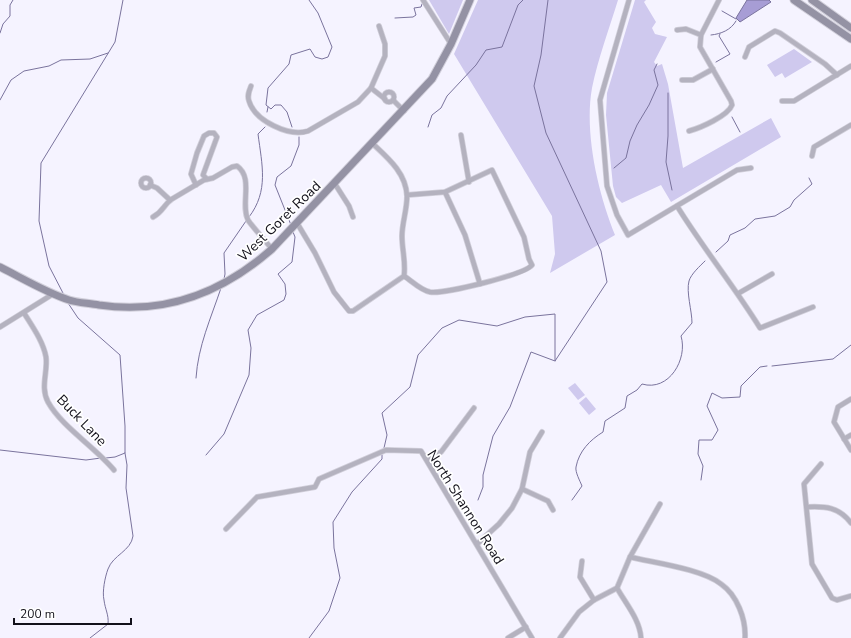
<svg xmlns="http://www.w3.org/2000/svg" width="851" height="638" font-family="'Nunito Sans',sans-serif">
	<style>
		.green { fill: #cfc9ee }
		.water { fill: #a79dd5; stroke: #7a739d }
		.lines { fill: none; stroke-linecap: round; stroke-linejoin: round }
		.stream { stroke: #7a739d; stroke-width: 1 }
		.street-casing { stroke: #d1cfda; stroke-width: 6 }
		.secondary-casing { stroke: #d1cfda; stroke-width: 9 }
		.street { stroke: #b4b2bf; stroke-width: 4.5 }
		.secondary { stroke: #9492a4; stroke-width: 7 }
		.labels { text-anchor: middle; stroke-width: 3.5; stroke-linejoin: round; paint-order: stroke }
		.street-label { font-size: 14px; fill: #12101a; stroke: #fff }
	</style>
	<rect width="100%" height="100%" fill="#f5f3ff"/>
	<g class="green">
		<polygon points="429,0 463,0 449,34"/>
		<path d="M478,0H618C609,29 598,59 592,88C584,133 598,193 615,235L550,273L555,254L552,216L454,54Z"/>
		<polygon points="635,0 646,0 644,2 656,22 652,28 655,34 667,37 654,62 657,66 662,64 668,84 683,168 771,118 781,137 671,202 661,185 622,203 616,197 613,186 606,115 607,93"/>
		<polygon points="794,49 812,62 785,78 782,73 775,77 767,65"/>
		<polygon points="575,383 585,395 578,400 568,388"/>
		<polygon points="586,397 596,409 589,415 579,403"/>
	</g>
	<polygon class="water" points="747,0 769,0 771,2 740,22 736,18"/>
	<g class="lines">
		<g class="stream">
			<polyline points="722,11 736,19"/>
			<polyline points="395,18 413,17 416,15 414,8 421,7 422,4"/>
			<polyline points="0,33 3,24 10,16 10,5 13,0"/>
			<path d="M711,35C721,34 731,30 736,21"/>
			<polyline points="716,62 730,54 719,36 720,34"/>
			<polyline points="668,93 668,136 666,162 672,190"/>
			<polyline points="0,100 11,80 24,71 49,66 61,60 90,59 108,53"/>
			<polyline points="267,112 268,107"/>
			<polyline points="732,117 740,132"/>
			<polyline points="292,127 287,112 281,105 275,105 271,109 266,105 268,88 289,64 291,55 310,49 315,57 322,59 328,57 332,47 318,13 309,0"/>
			<polyline points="428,127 432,115 441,108 447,96 476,65 486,50 502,47 518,5 523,0"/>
			<polyline points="614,168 626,158 630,141 637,125 649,105 658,85 654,70 657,64"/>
			<path d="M249,217C269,191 262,165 258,134L265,127"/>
			<polyline points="291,225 275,185 277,177 291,166 299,145 299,137"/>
			<polyline points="716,252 728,241 730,235 745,228 755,219 775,216 790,207 794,200 812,184 809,178"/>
			<polyline points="224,279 225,274 224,253 246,221"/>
			<polyline points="64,295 49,266 39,221 41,163 115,42 123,0"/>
			<polyline points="68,303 78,318 120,355 125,426 125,453 115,457 106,458"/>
			<polyline points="772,366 833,359 851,345"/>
			<path d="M196,378C198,346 211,318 221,288"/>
			<polyline points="384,448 387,435 382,413 410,387 418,355 442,328 459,320 497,326 525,317 555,314 555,361 607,282 601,251 546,133 534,86 541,55 548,0"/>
			<polyline points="0,450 86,460 101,458"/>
			<polyline points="206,455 224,434 249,375 251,348 248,330 257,315 284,300 286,294 285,284 278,274 292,262 295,237 293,232"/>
			<polyline points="701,480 703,466 698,454 699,440 712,440 718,430 707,406 712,393 722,398 740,397 741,386 760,367 767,366"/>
			<polyline points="478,500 483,487 483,475 493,436 510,407 531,352 555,361"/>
			<path d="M572,500L582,486C580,481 575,472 576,467C579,451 590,440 603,432L605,421L625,408L627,396L637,390L642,384C669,392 688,359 681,336L692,323C692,311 686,292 689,281C691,274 700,266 705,261"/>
			<path d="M90,638L108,624C109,615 105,609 104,600C102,592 105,577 108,569C113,555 131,551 133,536L126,488L127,465L125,453"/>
			<polyline points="309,638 329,611 340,578 334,548 333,522 352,492 382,459 382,455"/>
		</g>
		<defs>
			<g id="street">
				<polyline points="423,0 451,44"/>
				<polyline points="629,0 600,100 607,186 617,215 628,235 737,170 751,168"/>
				<polyline points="677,30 686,29 701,35"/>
				<polyline points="745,57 749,47 775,31 780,33 825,64 837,75"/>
				<polyline points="682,80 693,80 713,69"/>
				<path d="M251,86C249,91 247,96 249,101C255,121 289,137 308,131L358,102L371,88L385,56V44L379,26"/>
				<polyline points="371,88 385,99"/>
				<circle cx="389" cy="97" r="5"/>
				<polyline points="393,100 404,111"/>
				<polyline points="782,101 794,101 851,66"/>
				<path d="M689,131C700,128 728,116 732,105L731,101L700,47L701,35L719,0"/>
				<polyline points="461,135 469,182"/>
				<polyline points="812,156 814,147 851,125"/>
				<circle cx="146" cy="183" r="5"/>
				<polyline points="335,184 349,206 353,217"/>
				<polyline points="150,185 157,188 170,200"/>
				<polyline points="196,185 191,174 197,153 204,136 209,133 214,133 217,137 203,175 207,179"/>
				<polyline points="445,192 465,235 480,284"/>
				<path d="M677,206C703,248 734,286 760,328L813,307"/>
				<path d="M153,217C164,211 163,205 172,199L204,180L213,178L232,167L237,166C254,178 240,204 248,220C251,225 267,243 272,249"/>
				<path d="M297,223L315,253L334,292L349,311H353L404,276C406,262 402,250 402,236C402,223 407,210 407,196C406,173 388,158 373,144"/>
				<path d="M404,276C412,281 420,290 430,292C444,294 524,275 532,265L529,259L524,237L492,170L445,192L407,195"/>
				<polyline points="739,293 772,274"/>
				<path d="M24,313C32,326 43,341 46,357C48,372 40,387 48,402C62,427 95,447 114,470"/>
				<polyline points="0,327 53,294"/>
				<polyline points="851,399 838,407 834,422 851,450"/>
				<polyline points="844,439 851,435"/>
				<polyline points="427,460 441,452 474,408"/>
				<polyline points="821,464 804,484 812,564 832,598 837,600 851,596"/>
				<polyline points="522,489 548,501 553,510"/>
				<path d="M807,507C825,506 839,507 851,523"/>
				<polyline points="226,529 257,497 315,487 319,479 386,450 421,451 532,638"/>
				<polyline points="477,544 499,524 512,508 522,489 530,452 542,432"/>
				<path d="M630,557C655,563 702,569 721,584C737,595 746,619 745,638"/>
				<polyline points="582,561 580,577 594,600"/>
				<path d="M617,588C626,604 640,620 641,638"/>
				<polyline points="508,638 526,627"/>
				<polyline points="560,638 579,612 594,600 617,588 630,557 660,504"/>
			</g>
			<g id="secondary">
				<polyline points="794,0 851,39"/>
				<polyline points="812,0 851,28"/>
				<path d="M0,267C22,278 45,292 69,300C78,303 89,303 99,305C166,315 222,293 272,249L432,79L451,44L470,0"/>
			</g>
		</defs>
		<use href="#street" class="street-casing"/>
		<use href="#secondary" class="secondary-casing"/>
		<use href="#street" class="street"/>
		<use href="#secondary" class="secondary"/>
	</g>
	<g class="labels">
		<g class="street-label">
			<text transform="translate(279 221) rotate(-44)" y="5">West Goret Road</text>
			<text transform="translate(82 420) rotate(46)" y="5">Buck Lane</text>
			<text transform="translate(466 507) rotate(58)" y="5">North Shannon Road</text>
		</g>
	</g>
	<path d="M14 618v6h117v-6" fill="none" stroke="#12101a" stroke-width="2"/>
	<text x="20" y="618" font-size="12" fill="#12101a" stroke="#ffffff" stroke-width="3" paint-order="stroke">200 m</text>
</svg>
